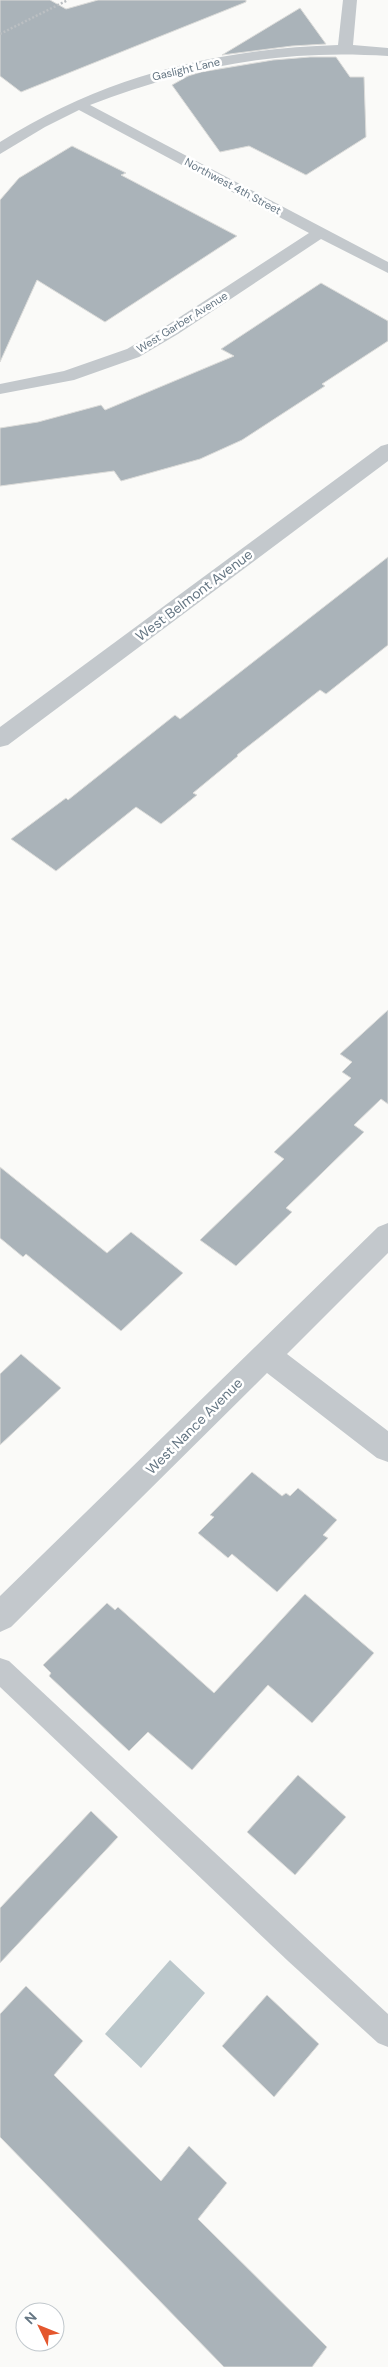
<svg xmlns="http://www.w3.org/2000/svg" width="388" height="2367" font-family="'DM Sans',sans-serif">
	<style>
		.water { fill: #bbc7cb }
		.building { fill: #aab3b9; stroke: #dcdcda }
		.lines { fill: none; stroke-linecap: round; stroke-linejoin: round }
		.path { stroke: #bbbfc2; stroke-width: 2.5; stroke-dasharray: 2 2; stroke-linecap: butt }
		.lane { fill: #c3c8cc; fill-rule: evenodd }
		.street { fill: #c3c8cc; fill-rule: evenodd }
		.labels { text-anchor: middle; stroke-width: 5; stroke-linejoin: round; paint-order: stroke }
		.far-street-label { font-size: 11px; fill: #657683; stroke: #fff }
		.street-label { font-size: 14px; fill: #657683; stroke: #fff }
	</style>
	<rect width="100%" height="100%" fill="#fafaf8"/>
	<polygon class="water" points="170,1960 205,1993 141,2068 105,2034"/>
	<g class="building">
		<polygon points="0,0 50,0 66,9 98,0 246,0 246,2 21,92 0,76"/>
		<polygon points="300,8 326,44 292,46 222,55"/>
		<polygon points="310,57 336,57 350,77 364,77 366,137 306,175 249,146 220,152 172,85 188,76 201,72 273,60"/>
		<polygon points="72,146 126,173 121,175 237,236 105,322 37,280 0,362 0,200 19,178"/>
		<polygon points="321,283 388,321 388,341 322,384 325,386 242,440 200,459 121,481 114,471 0,486 0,428 38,422 101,405 105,410 234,356 221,349"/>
		<polygon points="388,557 388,645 326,694 320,690 237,755 238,756 193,793 197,795 161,824 136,807 56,871 11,839 66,798 68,800 175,715 180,719"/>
		<polygon points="388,1010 388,1104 381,1099 354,1125 364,1132 286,1208 292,1212 236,1266 200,1240 284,1159 274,1152 351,1078 342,1072 352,1062 340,1054"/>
		<polygon points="0,1167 107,1253 131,1232 183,1273 121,1331 26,1254 23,1257 0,1238"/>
		<polygon points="21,1354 61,1388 0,1445 0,1374"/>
		<polygon points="252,1472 282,1496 286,1493 290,1496 298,1488 337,1520 323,1535 328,1538 277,1592 232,1554 228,1558 198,1533 214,1517 210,1515"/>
		<polygon points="305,1594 374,1653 312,1723 268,1685 192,1770 148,1732 129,1751 49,1676 51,1673 43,1665 107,1603 115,1610 118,1607 214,1693"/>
		<polygon points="298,1775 346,1817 295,1875 247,1832"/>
		<polygon points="91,1811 118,1837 0,1963 0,1908"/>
		<polygon points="26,1986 83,2041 54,2075 161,2181 189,2146 227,2183 198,2219 327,2347 312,2367 224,2367 0,2137 0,2014"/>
		<polygon points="267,1995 319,2044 274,2097 222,2046"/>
	</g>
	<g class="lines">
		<polyline class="path" points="0,34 68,0"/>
		<g class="lane">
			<path d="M343,0H357L353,45L388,48V56C279,49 192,66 90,105L388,262V273L321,239L178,334L139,357L74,380L0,394V384L64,371L127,349L166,326L309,233L79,110L45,127L0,154V142C105,76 215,49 338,45Z"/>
			<polygon points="0,1658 9,1661 388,2014 388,2047 378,2043 288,1961 0,1687"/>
		</g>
		<g class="street">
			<polygon points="388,444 388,461 8,745 0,747 0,727 381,446"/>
			<polygon points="388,1223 388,1253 287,1354 388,1431 388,1462 377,1458 267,1373 11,1627 0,1632 0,1596 378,1227"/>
		</g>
	</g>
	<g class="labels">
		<g class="far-street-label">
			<text transform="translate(186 69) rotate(-13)" y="4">Gaslight Lane</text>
			<text transform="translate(233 186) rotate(28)" y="4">Northwest 4th Street</text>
			<text transform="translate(182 322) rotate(-32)" y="4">West Garber Avenue</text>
		</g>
		<g class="street-label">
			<text transform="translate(194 595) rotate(-37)" y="5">West Belmont Avenue</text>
			<text transform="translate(194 1426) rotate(-45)" y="5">West Nance Avenue</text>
		</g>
	</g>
	<g transform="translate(40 2327) rotate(313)"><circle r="24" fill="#ffffff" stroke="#c1c8cd"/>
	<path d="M0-4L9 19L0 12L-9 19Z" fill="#e4572e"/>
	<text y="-8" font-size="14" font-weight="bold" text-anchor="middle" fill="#657683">N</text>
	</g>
</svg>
